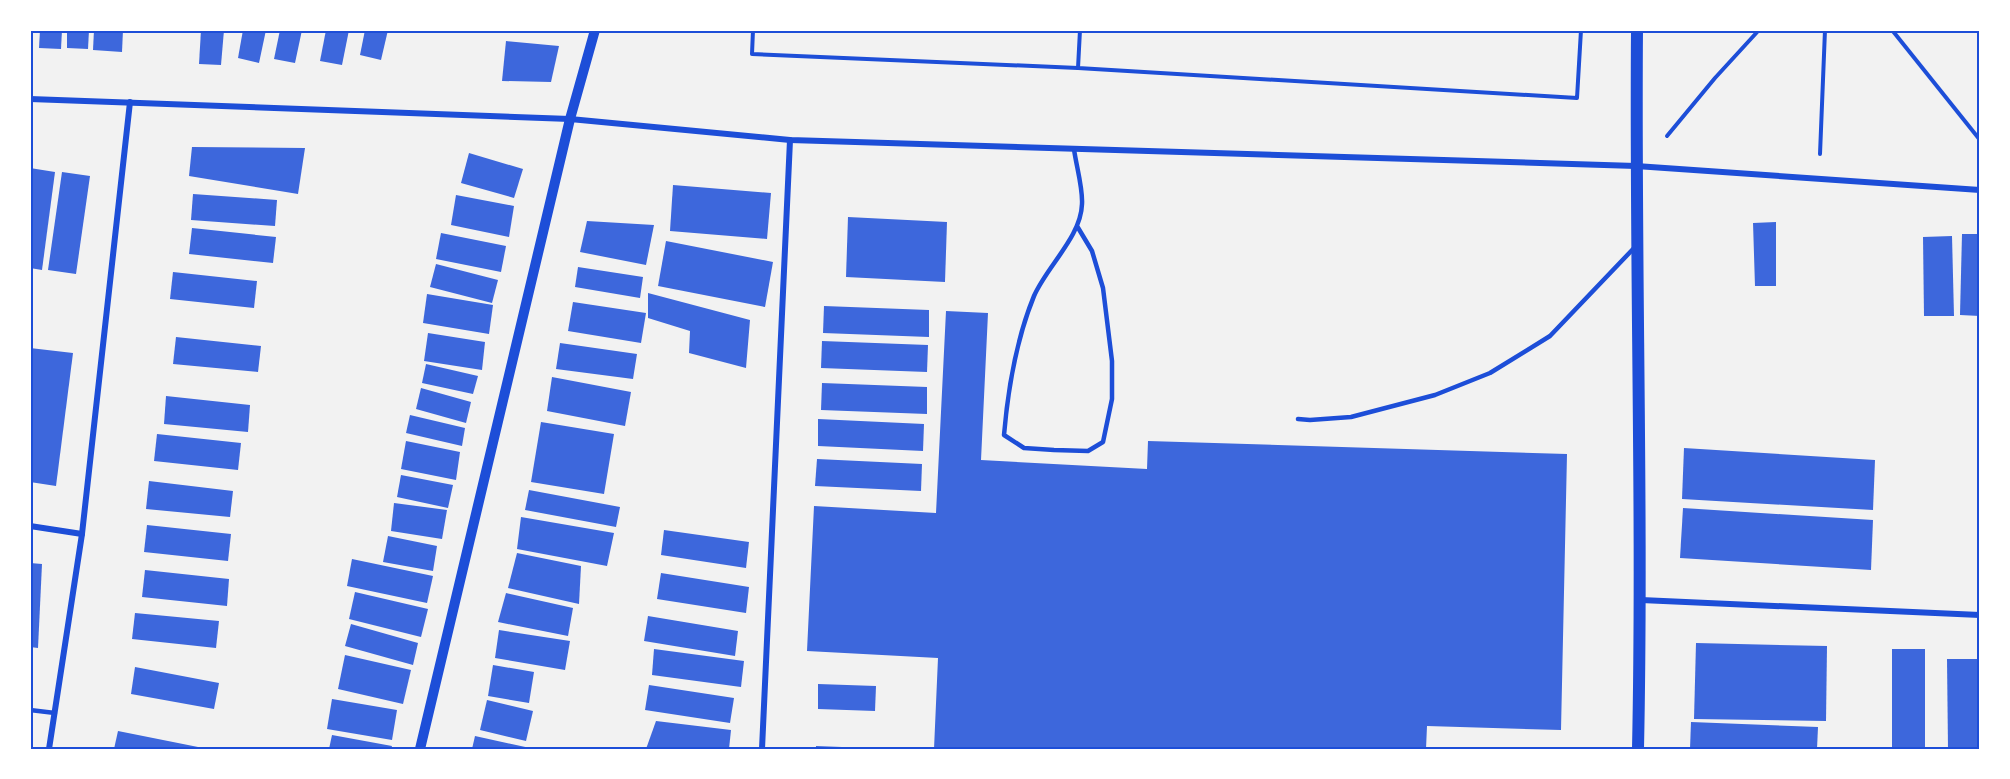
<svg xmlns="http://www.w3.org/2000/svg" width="2010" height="779" font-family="'IBM Plex Serif',serif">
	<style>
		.building { fill: #3d67dc }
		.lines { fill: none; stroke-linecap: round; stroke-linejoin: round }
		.path { stroke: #1d4ed8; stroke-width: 4 }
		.service { stroke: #1d4ed8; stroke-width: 4.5 }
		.minor { stroke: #1d4ed8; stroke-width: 6 }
		.tertiary { stroke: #1d4ed8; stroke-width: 10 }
		.secondary { stroke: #1d4ed8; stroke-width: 12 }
		.neatline { fill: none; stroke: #1d4ed8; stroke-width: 2 }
	</style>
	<rect width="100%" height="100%" fill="#f2f2f2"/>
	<g class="building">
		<polygon points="40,30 62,30 61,49 39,48"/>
		<polygon points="67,30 89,30 88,49 67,48"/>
		<polygon points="94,30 123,30 122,52 93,50"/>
		<polygon points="201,30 224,30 221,65 199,64"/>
		<polygon points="243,30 266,30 259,63 238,58"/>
		<polygon points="280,30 302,30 295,63 274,59"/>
		<polygon points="326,30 349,30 342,65 320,61"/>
		<polygon points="365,30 388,30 381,60 360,55"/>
		<polygon points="506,41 559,46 551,82 502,81"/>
		<polygon points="192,147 305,148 298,194 189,176"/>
		<polygon points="469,153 523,169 514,198 461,183"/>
		<polygon points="30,168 55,172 42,270 30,268"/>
		<polygon points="62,172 90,176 76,274 48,270"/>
		<polygon points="673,185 771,193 767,239 670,231"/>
		<polygon points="193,194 277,200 275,226 191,220"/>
		<polygon points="456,195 514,206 509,237 451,225"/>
		<polygon points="848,217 947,222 945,282 846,277"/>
		<polygon points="587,221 654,225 646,265 580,252"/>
		<polygon points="1776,222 1776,286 1755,286 1753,223"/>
		<polygon points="192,228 276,237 273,263 189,254"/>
		<polygon points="441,233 506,246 501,272 436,259"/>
		<polygon points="1962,234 1980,234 1980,316 1960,315"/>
		<polygon points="1952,236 1954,316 1924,316 1923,237"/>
		<polygon points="666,241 773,262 765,307 658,286"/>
		<polygon points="436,264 498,280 492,303 430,287"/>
		<polygon points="578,267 643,277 640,298 575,287"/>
		<polygon points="173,272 257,281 254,308 170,299"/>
		<polygon points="648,293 750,320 746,368 689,353 690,331 648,318"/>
		<polygon points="427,294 493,305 489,334 423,323"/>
		<polygon points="573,302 646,313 641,343 568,331"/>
		<polygon points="824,306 929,310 929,337 823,333"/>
		<polygon points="946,311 988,313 981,460 1147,469 1148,441 1567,454 1561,730 1427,726 1426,749 934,749 938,658 807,651 814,506 936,513"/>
		<polygon points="428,333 485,342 482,370 424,361"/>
		<polygon points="176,337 261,346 258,372 173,364"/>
		<polygon points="822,341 928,345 927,372 821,368"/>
		<polygon points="560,343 637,354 633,379 556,369"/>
		<polygon points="30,348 73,353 56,486 30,482"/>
		<polygon points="426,364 478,376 473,394 422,383"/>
		<polygon points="552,377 631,392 625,426 547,411"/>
		<polygon points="822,383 927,387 927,414 821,410"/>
		<polygon points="421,388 471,402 466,423 416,409"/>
		<polygon points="166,396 250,405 248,432 164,424"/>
		<polygon points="410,415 465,428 462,446 406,433"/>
		<polygon points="818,419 924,424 923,451 818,446"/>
		<polygon points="541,422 614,434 604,494 531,482"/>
		<polygon points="157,434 241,443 238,470 154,461"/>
		<polygon points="406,441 460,452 456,480 401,469"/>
		<polygon points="1684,448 1875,460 1873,510 1682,499"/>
		<polygon points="817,459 922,464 921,491 815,486"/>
		<polygon points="401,475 453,485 448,508 397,497"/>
		<polygon points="149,481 233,491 230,517 146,509"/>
		<polygon points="529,490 620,507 616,527 525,510"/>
		<polygon points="394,503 447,510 442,539 391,531"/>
		<polygon points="1683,508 1873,520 1871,570 1680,558"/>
		<polygon points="521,517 614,533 607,566 517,549"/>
		<polygon points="147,525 231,534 228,561 144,552"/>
		<polygon points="664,530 749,542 746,568 661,555"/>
		<polygon points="388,536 437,546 433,571 383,562"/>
		<polygon points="517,553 581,566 579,604 508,588"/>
		<polygon points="352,559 433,576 427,603 347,586"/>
		<polygon points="30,563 42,564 38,648 30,647"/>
		<polygon points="145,570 229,579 227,606 142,597"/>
		<polygon points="661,573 749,587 746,613 657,599"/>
		<polygon points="355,592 428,609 421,637 349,619"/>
		<polygon points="506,593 573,608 568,636 498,622"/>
		<polygon points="135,613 219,621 216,648 132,639"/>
		<polygon points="648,616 738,631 735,656 644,641"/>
		<polygon points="351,624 418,643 413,665 345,646"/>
		<polygon points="499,630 570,641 565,670 495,658"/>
		<polygon points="1696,643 1827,646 1826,721 1694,719"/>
		<polygon points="654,649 744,661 741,687 652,675"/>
		<rect x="1892" y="649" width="33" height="100"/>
		<polygon points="345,655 411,670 403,704 338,689"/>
		<polygon points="1947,659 1980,659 1980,749 1948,749"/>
		<polygon points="493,665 534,672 529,703 488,696"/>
		<polygon points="135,667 219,683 214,709 131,694"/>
		<polygon points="818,684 876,686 875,711 818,709"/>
		<polygon points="649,685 734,698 730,723 645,710"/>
		<polygon points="332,699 397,710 392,740 327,729"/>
		<polygon points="487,700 533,711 526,741 480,730"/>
		<polygon points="656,721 731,730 729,749 646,749"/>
		<polygon points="1691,722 1818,727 1817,749 1690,749"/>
		<polygon points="118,731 203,748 203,749 114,749"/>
		<polygon points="332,735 392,746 391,749 329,749"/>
		<polygon points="475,736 530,748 530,749 472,749"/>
		<polygon points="816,746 842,747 842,749 816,749"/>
	</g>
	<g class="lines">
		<g class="path">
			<polyline points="753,30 752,54 1078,68"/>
			<polyline points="1080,30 1078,68 1577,98 1581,30"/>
			<polyline points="1892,30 1980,140"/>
			<polyline points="1667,136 1715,78 1759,30"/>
			<polyline points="1820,154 1825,30"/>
		</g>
		<g class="service">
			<path d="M1074,149C1076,165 1083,188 1082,204C1081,237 1047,266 1034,296C1016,340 1008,388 1004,435L1024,448L1054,450L1088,451L1103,442L1112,399V361L1103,288L1092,251L1077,226"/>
			<polyline points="1298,419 1310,420 1351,417 1435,395 1490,373 1550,336 1635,247"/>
			<polyline points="30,710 55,713"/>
		</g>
		<g class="minor">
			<polyline points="30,99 570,119 790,140 1636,166 1980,190"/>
			<polyline points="30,526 82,534"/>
			<polyline points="1641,600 1980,615"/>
			<polyline points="49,749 82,534 130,102"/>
			<polyline points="762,749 790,140"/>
		</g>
		<polyline class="tertiary" points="420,749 570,119 595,30"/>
		<path class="secondary" d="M1637,30C1635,270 1643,509 1638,749"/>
	</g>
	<rect width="2010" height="779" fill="none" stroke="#ffffff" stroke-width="63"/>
	<rect x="32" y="32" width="1946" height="716" class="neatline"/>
</svg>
